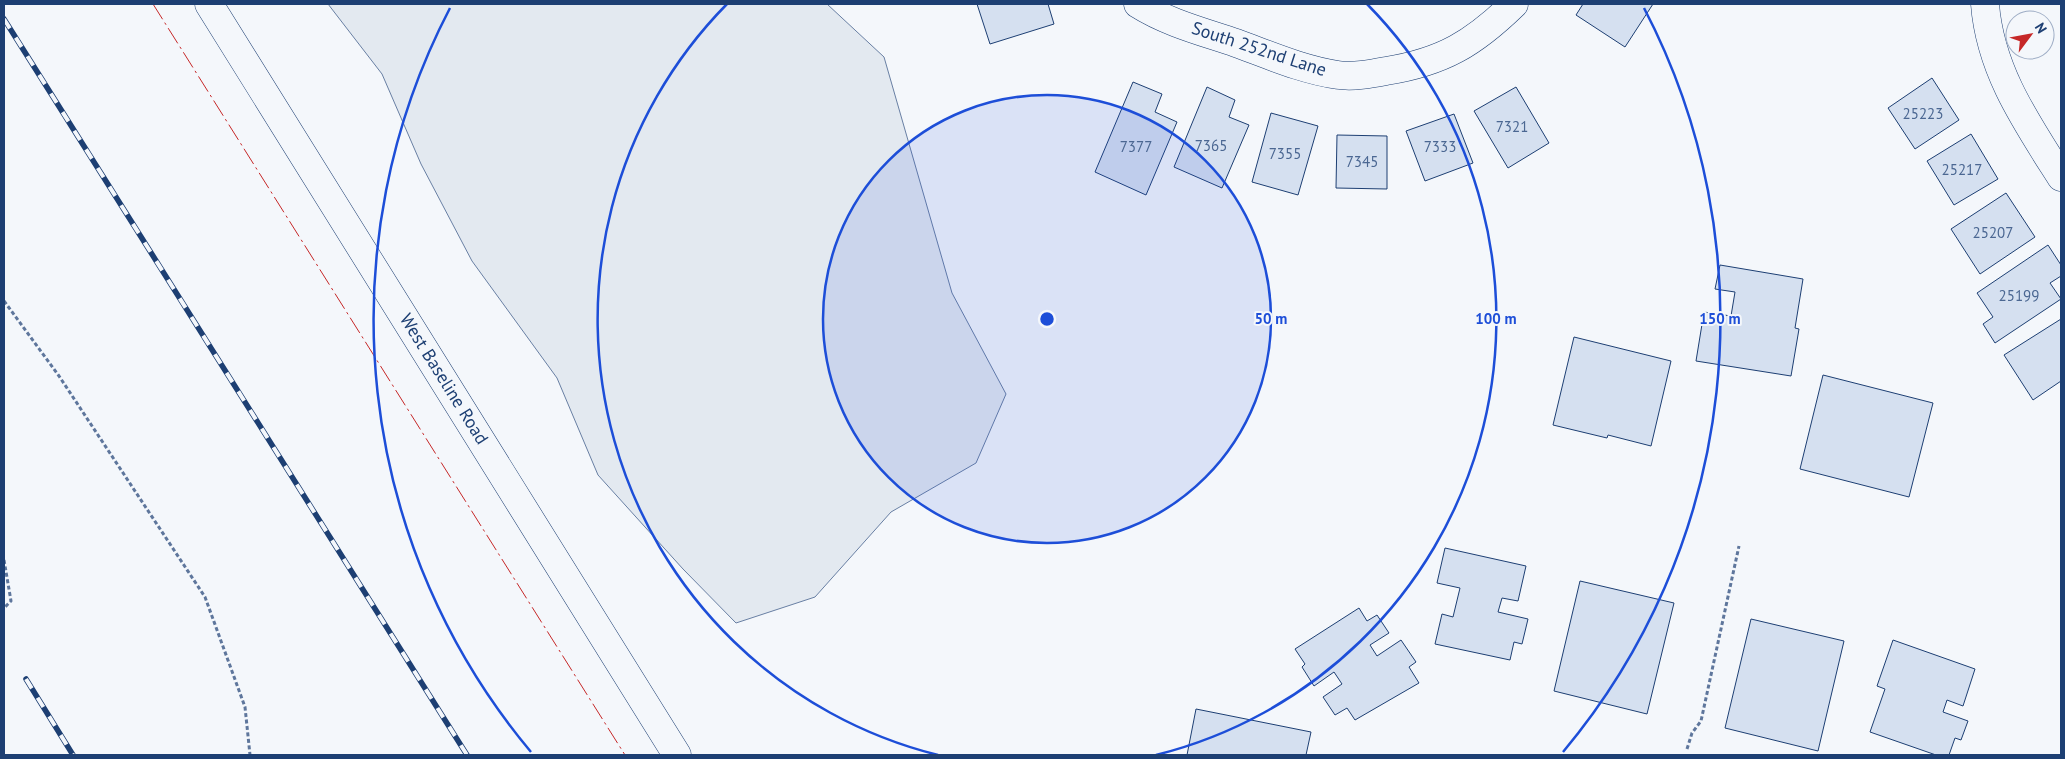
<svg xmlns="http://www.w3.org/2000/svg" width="2065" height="759" font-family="'PT Sans',sans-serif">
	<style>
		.green { fill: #e3e9f0; stroke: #687fa3 }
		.building { fill: #d5e0f0; stroke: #1d3f73 }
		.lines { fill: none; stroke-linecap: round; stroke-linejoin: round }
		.street-casing { stroke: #1d3f73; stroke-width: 29 }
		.secondary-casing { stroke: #1d3f73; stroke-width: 29 }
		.path { stroke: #5e769c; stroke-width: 3; stroke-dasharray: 4 2.5; stroke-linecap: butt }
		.street { stroke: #f4f7fb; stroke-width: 28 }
		.secondary { stroke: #f4f7fb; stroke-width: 28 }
		.rail-casing { stroke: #1d3f73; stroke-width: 5.5 }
		.rail { stroke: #f4f7fb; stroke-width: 4; stroke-dasharray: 11; stroke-linecap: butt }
		.power { stroke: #c62828; stroke-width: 1; stroke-dasharray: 18 4 2.5 4; stroke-linecap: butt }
		.ring { fill: none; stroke: #1d4ed8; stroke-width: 2.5 }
		.labels { text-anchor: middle; stroke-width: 4; stroke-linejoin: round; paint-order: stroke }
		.number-label { font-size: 15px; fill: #4b6792 }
		.street-label { font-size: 18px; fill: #1d3f73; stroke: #f4f7fb }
		.centre { fill: #1d4ed8; stroke: #f4f7fb; stroke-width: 2.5 }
		.ring-label { font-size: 15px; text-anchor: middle; font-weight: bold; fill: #1d4ed8; stroke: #f4f7fb; stroke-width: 4; stroke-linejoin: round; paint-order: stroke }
	</style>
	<rect width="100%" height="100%" fill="#f4f7fb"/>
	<polygon class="green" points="328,4 827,4 884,57 952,293 1006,394 976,463 891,512 815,597 736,623 683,569 598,475 557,378 472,261 421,164 382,74"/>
	<g class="building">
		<polygon points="977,4 1048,4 1054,24 990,44"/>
		<polygon points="1583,4 1653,4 1625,47 1576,15"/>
		<polygon points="1932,78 1959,120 1915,149 1888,108"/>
		<polygon points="1133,82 1162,94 1155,112 1177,122 1146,195 1095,172"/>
		<polygon points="1207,87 1235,100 1229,117 1249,125 1222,188 1174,167"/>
		<polygon points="1516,87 1549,143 1508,168 1474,111"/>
		<polygon points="1271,113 1318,126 1298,195 1252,182"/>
		<polygon points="1454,114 1473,163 1425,181 1406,131"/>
		<polygon points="1971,134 1998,179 1954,205 1927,161"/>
		<polygon points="1337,135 1387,136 1387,189 1336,188"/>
		<polygon points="2006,193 2035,237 1980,274 1951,229"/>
		<polygon points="2048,245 2061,265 2061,276 2050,283 2061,299 1995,343 1983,324 1993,317 1977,293"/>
		<polygon points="1720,265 1803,279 1795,328 1799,329 1791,376 1696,361 1704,312 1731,316 1735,292 1715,289"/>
		<polygon points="2061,319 2061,381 2033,400 2004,355"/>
		<polygon points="1574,337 1671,361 1651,446 1608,435 1607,438 1553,425"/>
		<polygon points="1823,375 1933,403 1909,497 1800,469"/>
		<polygon points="1445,548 1526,566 1518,601 1502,598 1498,612 1528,619 1522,644 1514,642 1510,660 1435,644 1442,614 1453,617 1460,588 1437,583"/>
		<polygon points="1580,581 1674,603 1647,714 1554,691"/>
		<polygon points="1359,608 1367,621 1377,615 1389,633 1370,645 1377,656 1401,640 1416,662 1409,667 1419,683 1355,720 1347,708 1335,715 1323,697 1342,684 1334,672 1314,686 1302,667 1305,664 1295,649"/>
		<polygon points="1751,619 1844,641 1818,751 1725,728"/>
		<polygon points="1893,640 1975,669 1963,706 1947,700 1943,712 1968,721 1961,740 1955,738 1949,755 1936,755 1870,732 1885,689 1877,686"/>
		<polygon points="1196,709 1311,732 1306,755 1187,755"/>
	</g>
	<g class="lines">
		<defs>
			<g id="street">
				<path d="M1138,4C1168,23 1204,32 1236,43C1269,55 1303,70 1338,75C1354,77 1370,74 1386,71C1443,62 1474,43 1514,4"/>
				<path d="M1985,4C1990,70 2026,122 2061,177"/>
			</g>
			<polyline id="secondary" points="209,4 677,755"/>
		</defs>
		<use href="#street" class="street-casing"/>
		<use href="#secondary" class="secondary-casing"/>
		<g class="path">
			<polyline points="4,301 59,376 205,597 245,707 250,755"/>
			<polyline points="4,560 11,601 4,608"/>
			<polyline points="1687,749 1692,733 1701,721 1739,546"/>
		</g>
		<use href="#street" class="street"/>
		<use href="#secondary" class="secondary"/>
		<defs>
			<g id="rail">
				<polyline points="4,19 467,755"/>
				<polyline points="26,679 73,755"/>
			</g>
		</defs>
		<use href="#rail" class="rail-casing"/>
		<use href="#rail" class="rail"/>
		<polyline class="power" points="153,4 625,755"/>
	</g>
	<circle cx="1047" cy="319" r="224" fill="#1d4ed8" fill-opacity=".12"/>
	<g class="ring">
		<circle cx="1047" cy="319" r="224"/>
		<path d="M938 755A449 449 0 0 1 727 4M1367 4A449 449 0 0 1 1156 755"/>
		<path d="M531 752A673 673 0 0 1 450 8M1644 8A673 673 0 0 1 1563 752"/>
	</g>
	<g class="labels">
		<g class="number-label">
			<text x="1923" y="119">25223</text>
			<text x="1512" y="132">7321</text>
			<text x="1211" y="151">7365</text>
			<text x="1136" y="152">7377</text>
			<text x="1440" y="152">7333</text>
			<text x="1285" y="159">7355</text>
			<text x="1362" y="167">7345</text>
			<text x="1962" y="175">25217</text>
			<text x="1993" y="238">25207</text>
			<text x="2019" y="301">25199</text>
		</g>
		<g class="street-label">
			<text transform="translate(1259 49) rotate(18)" y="6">South 252nd Lane</text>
			<text transform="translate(444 379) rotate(58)" y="6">West Baseline Road</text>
		</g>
	</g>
	<circle cx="1047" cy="319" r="8" class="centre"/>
	<g class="ring-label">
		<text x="1271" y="324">50 m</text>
		<text x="1496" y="324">100 m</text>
		<text x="1720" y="324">150 m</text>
	</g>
	<rect width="2065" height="759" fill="none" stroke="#1d3f73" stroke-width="10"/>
	<g transform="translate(2030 35) rotate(58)"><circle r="24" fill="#f4f7fb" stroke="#9eadc5"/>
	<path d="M0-4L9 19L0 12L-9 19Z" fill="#c62828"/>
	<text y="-8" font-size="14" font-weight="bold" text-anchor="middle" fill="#1d3f73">N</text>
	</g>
</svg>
